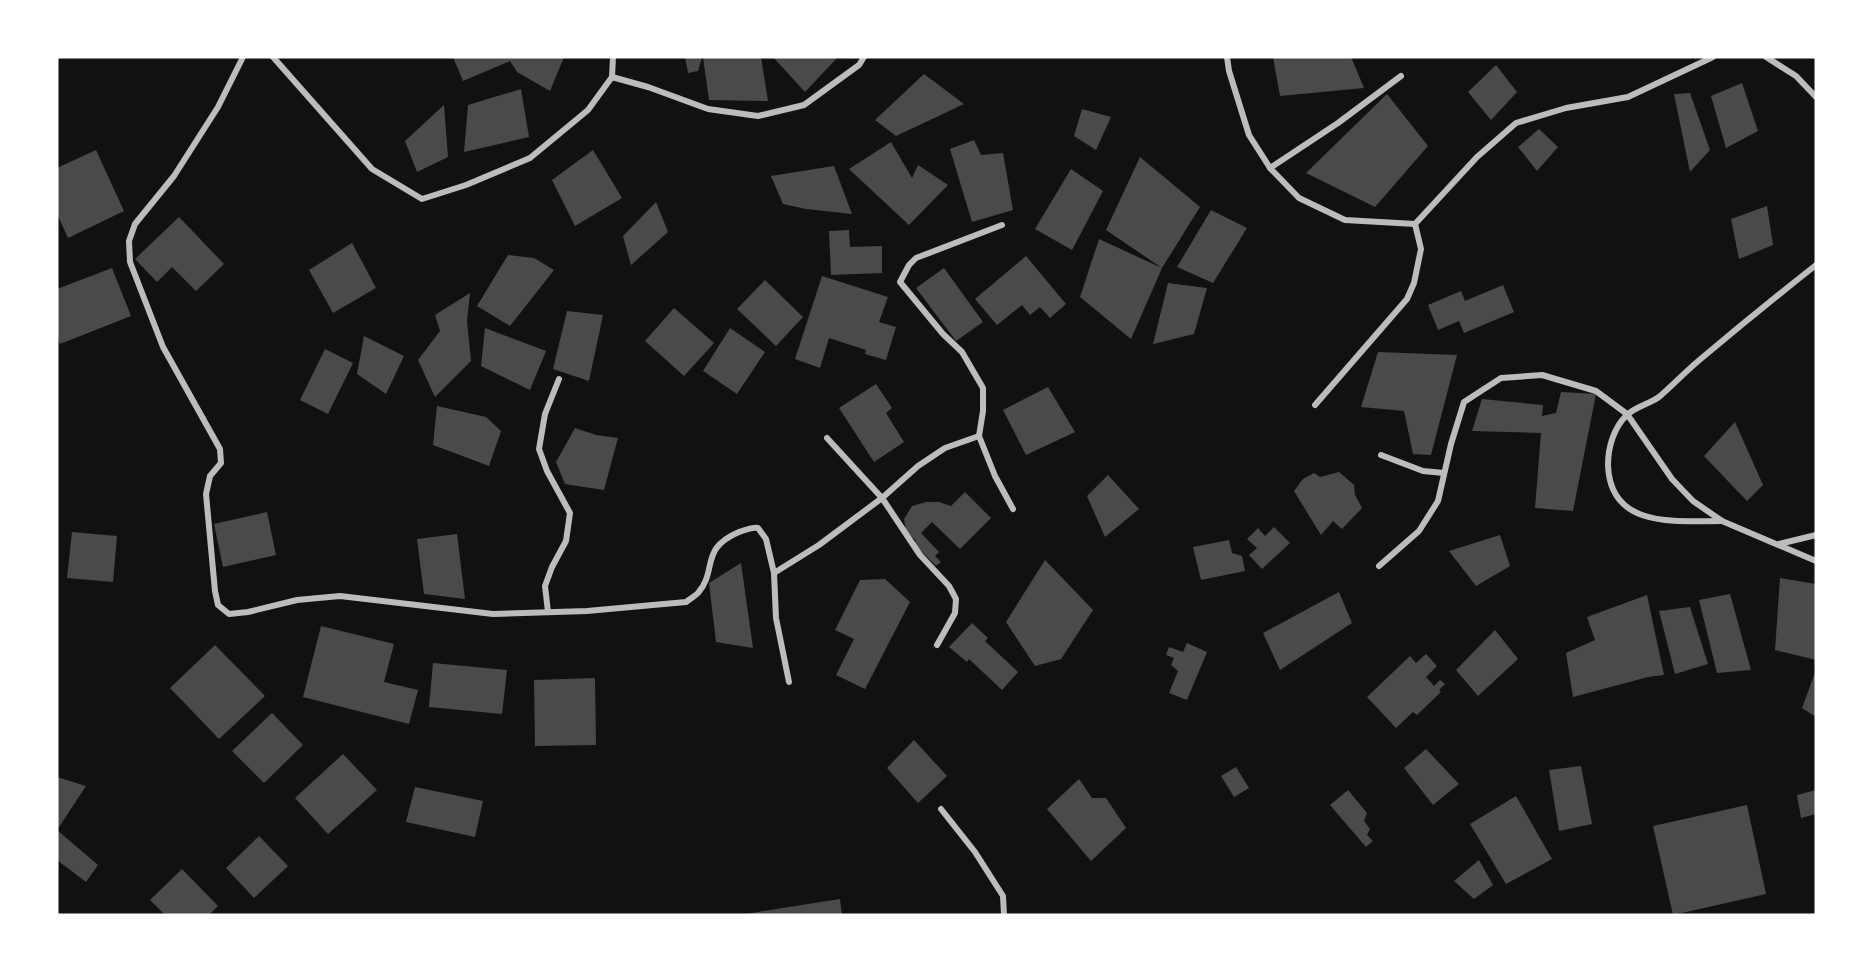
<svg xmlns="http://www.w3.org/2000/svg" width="1873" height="972" font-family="Mulish,sans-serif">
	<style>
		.building { fill: #4a4a4a }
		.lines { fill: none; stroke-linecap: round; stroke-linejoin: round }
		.minor { stroke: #bcbcbc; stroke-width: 6 }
	</style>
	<rect width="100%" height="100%" fill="#111"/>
	<g class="building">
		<polygon points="453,57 564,57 550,91 517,72 510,61 463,81"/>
		<polygon points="685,57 702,57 698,71 688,73"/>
		<polygon points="703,57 761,57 768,101 709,100"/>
		<polygon points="773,57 838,57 805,92"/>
		<polygon points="1273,57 1351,57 1364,88 1280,96"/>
		<polygon points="1496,65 1517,92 1491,120 1468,92"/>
		<polygon points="924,74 964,104 896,136 875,120"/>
		<polygon points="1742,83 1758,131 1726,148 1711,96"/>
		<polygon points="521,89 529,137 464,152 468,105"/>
		<polygon points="1690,93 1710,150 1690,172 1674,94"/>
		<polygon points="1387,94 1428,146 1375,207 1306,173"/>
		<polygon points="444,105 448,157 417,172 405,141"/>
		<polygon points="1082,109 1111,117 1096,150 1074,136"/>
		<polygon points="1539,129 1558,147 1537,171 1518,147"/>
		<polygon points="974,140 981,155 1003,153 1013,210 972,222 950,149"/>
		<polygon points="891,142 912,178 918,165 948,185 909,225 849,169"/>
		<polygon points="96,150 124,211 68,238 57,214 57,168"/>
		<polygon points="593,150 622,198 575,226 552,180"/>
		<polygon points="1140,157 1200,207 1162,268 1131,339 1080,297 1099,239 1162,268 1106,230"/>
		<polygon points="834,166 852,214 806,209 783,204 771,176"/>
		<polygon points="1071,169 1103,191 1072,250 1035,229"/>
		<polygon points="656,202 668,232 631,265 623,236"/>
		<polygon points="1767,206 1773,245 1739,259 1731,219"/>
		<polygon points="1211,210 1247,228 1213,283 1177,267"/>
		<polygon points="179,217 224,264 196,291 172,267 157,282 135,259"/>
		<polygon points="849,230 850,247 882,246 882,273 831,275 829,231"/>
		<polygon points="352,243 376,288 333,313 309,270"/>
		<polygon points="508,255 534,258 554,270 510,326 477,306"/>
		<polygon points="1026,256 1066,304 1050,318 1040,307 1030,315 1022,305 997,325 975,299"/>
		<polygon points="112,268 131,316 60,344 57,336 57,289"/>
		<polygon points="944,268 983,322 956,341 916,288"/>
		<polygon points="822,276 888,297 879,322 896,327 886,360 865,354 866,350 829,338 820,368 795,359"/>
		<polygon points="765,280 803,317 776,346 737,309"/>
		<polygon points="1168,283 1207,288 1194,334 1153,344"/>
		<polygon points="1503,285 1514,312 1464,333 1459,321 1438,330 1428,305 1461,291 1465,301"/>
		<polygon points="470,293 467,321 471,361 435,397 418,360 440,331 435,315"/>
		<polygon points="674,308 714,343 684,376 645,341"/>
		<polygon points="567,311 603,315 589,381 553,369"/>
		<polygon points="485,328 546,351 530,390 481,366"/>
		<polygon points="730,328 765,352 737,394 703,371"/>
		<polygon points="364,336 404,356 386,394 357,374"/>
		<polygon points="325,349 353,363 328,414 300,400"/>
		<polygon points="1378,352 1457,355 1431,455 1413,454 1404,411 1361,407"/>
		<polygon points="876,384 892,408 886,413 904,442 874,462 839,408"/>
		<polygon points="1048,387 1075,432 1026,455 1003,410"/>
		<polygon points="1561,392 1596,394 1573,511 1535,508 1541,433 1472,431 1482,399 1543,405 1542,416 1556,413"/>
		<polygon points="437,406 486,417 501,431 489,466 433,445"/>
		<polygon points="1735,422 1763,485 1747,501 1704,456"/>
		<polygon points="575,428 596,435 618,438 604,490 565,484 556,462"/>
		<polygon points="1339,472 1354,485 1355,495 1362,508 1342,529 1333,521 1321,535 1294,491 1303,479 1314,473 1320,477"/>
		<polygon points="1108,475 1139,509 1105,537 1087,496"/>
		<polygon points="965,492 991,518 960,549 932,522 921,533 939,552 935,556 941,562 936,566 913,543 916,541 906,531 904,519 912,506 926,502 939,502 951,506"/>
		<polygon points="267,512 276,555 223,567 214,524"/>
		<polygon points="1274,527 1290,543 1262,569 1249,555 1257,548 1247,539 1258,528 1265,536"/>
		<polygon points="72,532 117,536 113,582 67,578"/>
		<polygon points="457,534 465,599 424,594 417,539"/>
		<polygon points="1500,535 1510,566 1476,586 1449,551"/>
		<polygon points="1229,540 1232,553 1242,556 1245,571 1201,580 1193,547"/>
		<polygon points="1045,560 1093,610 1061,659 1035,666 1006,622"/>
		<polygon points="741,563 753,648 716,642 709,583"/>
		<polygon points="1780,578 1816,584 1816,660 1775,650"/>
		<polygon points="885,579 910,602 865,689 836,675 854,639 835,630 860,580"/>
		<polygon points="1339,592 1352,623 1280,670 1263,633"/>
		<polygon points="1730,594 1751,670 1717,673 1699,600"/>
		<polygon points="1647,595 1664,675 1648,677 1573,697 1566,653 1595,640 1587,617"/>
		<polygon points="1690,607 1708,664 1675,674 1659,611"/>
		<polygon points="972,623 988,638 985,641 1018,672 1002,690 969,659 967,662 949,647"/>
		<polygon points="321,626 394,644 384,682 418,690 409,724 303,697"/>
		<polygon points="1495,630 1518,659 1478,696 1456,670"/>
		<polygon points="1187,643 1207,652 1187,700 1169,693 1178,671 1171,665 1174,658 1166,655 1169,647 1183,652"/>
		<polygon points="215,645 265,696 219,739 170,688"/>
		<polygon points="1426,654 1437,666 1426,677 1434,686 1440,680 1445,684 1439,690 1441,692 1417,715 1413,712 1396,728 1367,697 1410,656 1416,663"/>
		<polygon points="433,663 507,670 502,714 429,707"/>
		<polygon points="1816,670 1816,717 1802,708"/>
		<polygon points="595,678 596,745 535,746 534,680"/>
		<polygon points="272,713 303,745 264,783 232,751"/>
		<polygon points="914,740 947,776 918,803 887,768"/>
		<polygon points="1426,749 1459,784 1433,805 1404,768"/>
		<polygon points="343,754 377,790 328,834 295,798"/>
		<polygon points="1581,766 1592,824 1559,831 1549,770"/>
		<polygon points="1236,767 1249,788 1234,797 1221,776"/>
		<polygon points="57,777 86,786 57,830"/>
		<polygon points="1079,779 1092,798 1106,798 1126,828 1091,861 1047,809"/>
		<polygon points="415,787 483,801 475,837 406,822"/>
		<polygon points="1348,790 1367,813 1364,821 1370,829 1367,835 1373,841 1366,847 1330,805"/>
		<polygon points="1816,790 1816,814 1801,818 1797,795"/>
		<polygon points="1516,796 1552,859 1506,884 1470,824"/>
		<polygon points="1747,805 1766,894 1673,915 1653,826"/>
		<polygon points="57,830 98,865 86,882 57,860"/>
		<polygon points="259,836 288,866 254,898 226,868"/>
		<polygon points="1479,860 1493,885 1474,899 1454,881"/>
		<polygon points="182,869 218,906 209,915 165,915 150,900"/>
		<polygon points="840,899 842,915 746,915 745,914"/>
	</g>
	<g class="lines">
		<g class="minor">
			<path d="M243,57L218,107L174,176L135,224L129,241L130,262L163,347L220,449L221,463L210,476L206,494L215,591L218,605L229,614L248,612L297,600L340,596L493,614L587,611L686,602C690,599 695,596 698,593C718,570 699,549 739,532C746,530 751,527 758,528L766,539L774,573"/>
			<polyline points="273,57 372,169 422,199 466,185 530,158 588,110 612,77 648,87 708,109 758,116 804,105 859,65 864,57"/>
			<polyline points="1227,57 1229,71 1249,135 1270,168 1299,198 1345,220 1415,224 1477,157 1516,123 1566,108 1628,97 1713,57"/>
			<polyline points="1766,57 1796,76 1816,97"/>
			<polyline points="612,77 613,57"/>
			<polyline points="1270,168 1338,123 1401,76"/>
			<polyline points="1002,225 916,258 909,265 900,282 943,334 962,352 983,388 983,411 979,436 995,476 1013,509"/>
			<polyline points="1315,405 1407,299 1414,283 1421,249 1415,224"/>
			<polyline points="827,438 882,498 920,555 949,586 956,599 955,613 937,645"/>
			<polyline points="1381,455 1423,471 1444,473"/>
			<path d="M1722,521C1676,521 1610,529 1608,465C1608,447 1614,427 1627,415C1635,407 1649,404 1659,397C1674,384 1687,370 1703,357C1740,326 1778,295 1816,265"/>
			<polyline points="1779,544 1816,535"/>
			<polyline points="1379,566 1419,531 1438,501 1451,444 1464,402 1501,378 1542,375 1596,391 1627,414 1672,479 1693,501 1722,521 1816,561"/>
			<polyline points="548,612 545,586 552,567 566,541 570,513 547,471 539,449 545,414 559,379"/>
			<polyline points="789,682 776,618 774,573 819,545 882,498 918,466 945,448 979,436"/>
			<polyline points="941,809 975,852 1003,896 1004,915"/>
		</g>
	</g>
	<rect width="1873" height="972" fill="none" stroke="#ffffff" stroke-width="117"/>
</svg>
